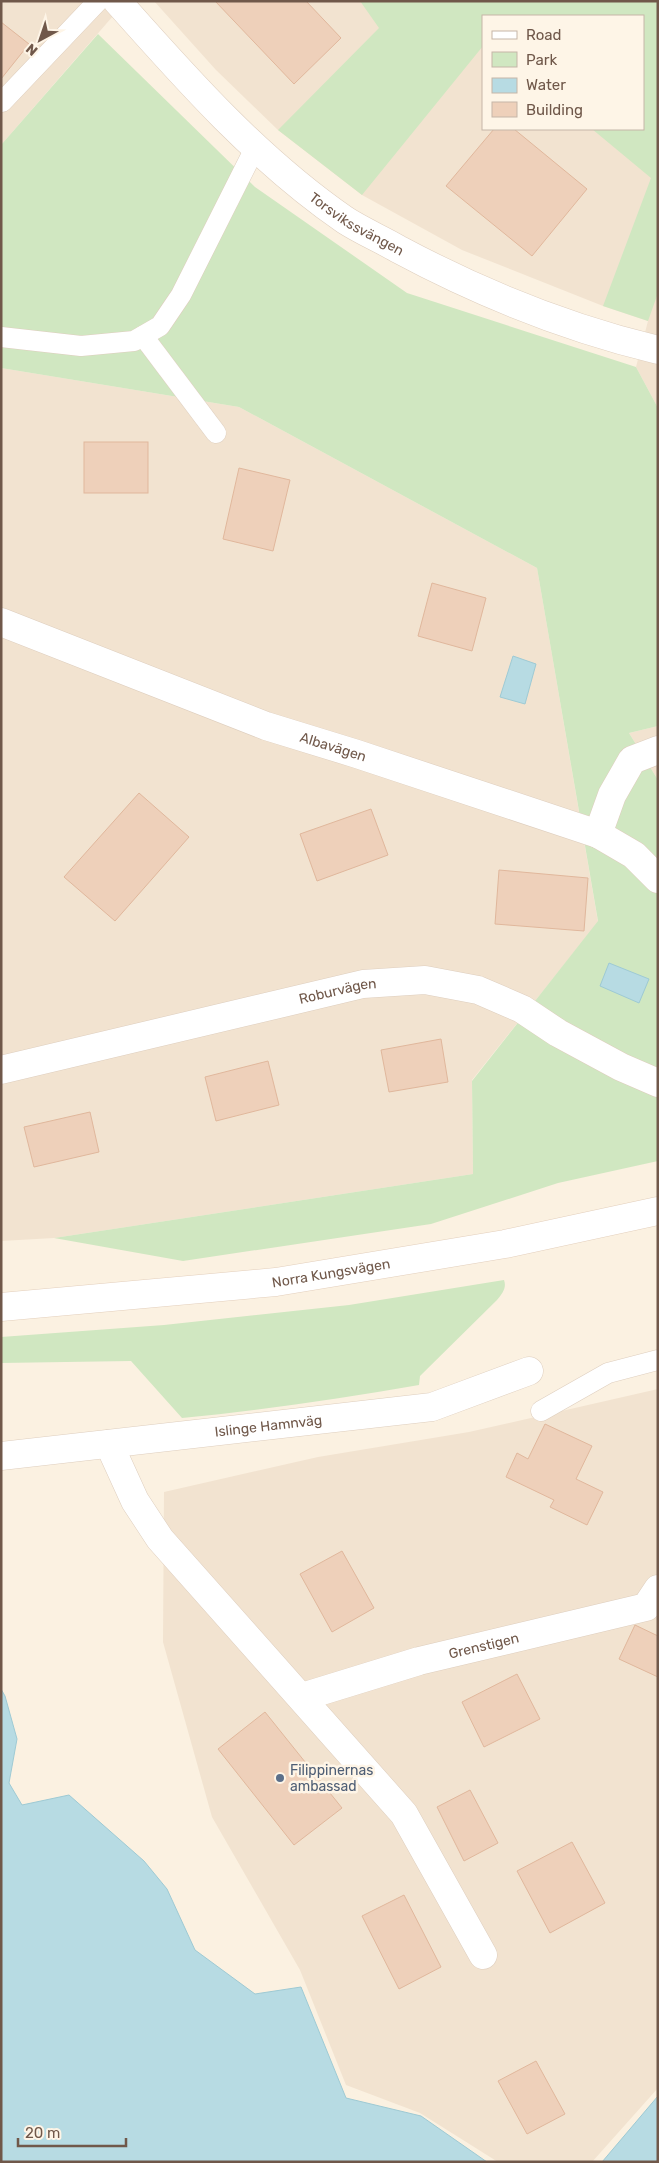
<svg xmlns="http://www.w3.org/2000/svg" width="659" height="2163" font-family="Rubik,sans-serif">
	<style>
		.residential { fill: #f2e3d0; fill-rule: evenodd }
		.green { fill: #d0e7c1 }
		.water { fill: #b7dbe3; stroke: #9ecad4 }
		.building { fill: #eed0ba; stroke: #e0b79c }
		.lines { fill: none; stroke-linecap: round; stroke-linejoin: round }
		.service-casing { stroke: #decebe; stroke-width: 21 }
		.minor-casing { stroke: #decebe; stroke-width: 29 }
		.secondary-casing { stroke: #e3cfbc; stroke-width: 29 }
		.service { stroke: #fff; stroke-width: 20 }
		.minor { stroke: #fff; stroke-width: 28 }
		.secondary { stroke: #fff; stroke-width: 28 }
		.service-dot { fill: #5c6f8a; stroke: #fef5e7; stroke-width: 2 }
		.labels { text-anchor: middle; stroke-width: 5; stroke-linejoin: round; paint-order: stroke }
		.street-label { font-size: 14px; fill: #70584a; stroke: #fef5e7 }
		.service-label { font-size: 14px; fill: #4e5e75; stroke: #fef5e7; text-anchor: start }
	</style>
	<rect width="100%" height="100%" fill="#fbf1e1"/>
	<g class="residential">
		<polygon points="1,1 126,1 1,145"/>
		<path d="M154,1H658V408L636,367L648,321L603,306L462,250L362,195L278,130L216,70ZM483,16H643V129H483Z"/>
		<polygon points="1,368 239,407 537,568 598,922 472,1080 473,1174 54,1238 1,1241"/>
		<polygon points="658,726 658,780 629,733"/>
		<polygon points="658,1389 658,2088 592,2162 498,2162 420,2113 346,2085 300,1970 212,1817 163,1642 164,1492 318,1457 469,1432"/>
	</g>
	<g class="green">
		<polygon points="360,1 658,1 658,293 648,321 603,306 651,178 592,129 643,129 643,16 483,16 483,46 362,195 278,130 379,28"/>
		<polygon points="98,34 255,187 407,293 636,367 658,408 658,726 629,733 658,780 658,1161 558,1183 431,1224 183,1261 54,1238 473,1174 472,1081 598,921 537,568 239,407 1,368 1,145"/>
		<path d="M504,1280C507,1288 502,1294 497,1300L420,1376L419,1385C340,1399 261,1410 182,1418L131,1361L1,1363V1337L164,1325L349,1305Z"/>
	</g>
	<g class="water">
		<polygon points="513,656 536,664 525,704 500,697"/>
		<polygon points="609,963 649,979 639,1003 600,986"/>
		<polygon points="1,1689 5,1696 17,1739 9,1783 22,1805 69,1795 144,1861 167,1889 195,1950 255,1994 301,1987 346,2098 421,2116 487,2162 1,2162"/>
		<polygon points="658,2096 658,2162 602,2162"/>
	</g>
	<g class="building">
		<polygon points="215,1 306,1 341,38 294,84"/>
		<polygon points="1,22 29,44 1,79"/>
		<polygon points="494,129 514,129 587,189 532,256 446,186"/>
		<rect x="84" y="442" width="64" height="51"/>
		<polygon points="239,468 290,480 273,551 223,539"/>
		<polygon points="432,583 486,598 472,651 418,636"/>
		<polygon points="139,793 189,837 115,921 64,877"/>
		<polygon points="371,809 388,855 317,881 300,834"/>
		<polygon points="499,870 588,878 584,931 495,924"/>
		<polygon points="441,1039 448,1082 389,1092 381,1050"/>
		<polygon points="268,1061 279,1105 216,1121 205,1077"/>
		<polygon points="90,1112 99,1152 34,1167 24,1127"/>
		<polygon points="545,1424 592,1446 576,1479 603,1492 587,1525 550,1507 554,1500 506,1477 517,1453 528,1459"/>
		<polygon points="342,1551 374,1608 332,1632 300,1574"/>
		<polygon points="635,1625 658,1636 658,1677 619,1659"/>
		<polygon points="517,1674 540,1719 484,1747 462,1702"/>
		<polygon points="265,1712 342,1808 294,1845 218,1749"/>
		<polygon points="470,1790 498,1843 464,1861 437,1807"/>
		<polygon points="572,1842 605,1903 550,1933 517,1871"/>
		<polygon points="404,1895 441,1967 399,1989 362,1916"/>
		<polygon points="536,2061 565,2114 527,2134 498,2081"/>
	</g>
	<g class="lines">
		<defs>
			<g id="service">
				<polyline points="2,102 98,1"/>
				<polyline points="143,336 216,433"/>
				<polyline points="1,337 81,346 134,341 160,326 181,295 255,148"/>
				<polyline points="541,1411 608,1373 658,1360"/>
			</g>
			<g id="minor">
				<path id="s1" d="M117,1C187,80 258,160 345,220C362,231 381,239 398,249C480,293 567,328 658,350"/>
				<path id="s2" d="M1,622L266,726L357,754L598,834L634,855L658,879"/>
				<polyline points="598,834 612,795 632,760 658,750"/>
				<path id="s3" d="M1,1070L363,984L425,980L478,990L522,1009L558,1033L621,1067L658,1083"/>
				<polyline points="109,1444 135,1501 160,1539 404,1814 483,1955"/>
				<path id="s4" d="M1,1456L432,1407L529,1371"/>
				<path id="s5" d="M302,1697L419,1661L646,1607L658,1589"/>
			</g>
			<g id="secondary">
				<path id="s6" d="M1,1307L276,1282L505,1244L658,1211"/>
			</g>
		</defs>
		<use href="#service" class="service-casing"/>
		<use href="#minor" class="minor-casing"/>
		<use href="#secondary" class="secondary-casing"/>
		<use href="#service" class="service"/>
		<use href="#minor" class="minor"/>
		<use href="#secondary" class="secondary"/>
	</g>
	<circle class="service-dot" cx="280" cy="1778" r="5"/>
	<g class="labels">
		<g class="street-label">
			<text dy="5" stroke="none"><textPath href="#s1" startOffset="329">Torsvikssvängen</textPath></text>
			<text dy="5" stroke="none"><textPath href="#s2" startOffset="355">Albavägen</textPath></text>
			<text dy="5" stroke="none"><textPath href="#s3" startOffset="346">Roburvägen</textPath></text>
			<text dy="5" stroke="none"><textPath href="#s6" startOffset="332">Norra Kungsvägen</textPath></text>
			<text dy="5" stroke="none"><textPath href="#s4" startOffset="269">Islinge Hamnväg</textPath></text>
			<text dy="5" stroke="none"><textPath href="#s5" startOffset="189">Grenstigen</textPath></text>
		</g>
		<g class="service-label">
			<text x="290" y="1775">Filippinernas<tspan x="290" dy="16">ambassad</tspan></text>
		</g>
	</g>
	<rect width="659" height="2163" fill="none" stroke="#70584a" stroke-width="5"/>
	<rect x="482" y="15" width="162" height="115" fill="#fef5e7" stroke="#c5b6a8"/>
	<rect x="492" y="31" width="25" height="8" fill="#ffffff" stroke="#c5b6a8"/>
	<text x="526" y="40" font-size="15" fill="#70584a">Road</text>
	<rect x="492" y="52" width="25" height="15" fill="#d0e7c1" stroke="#c5b6a8"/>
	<text x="526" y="65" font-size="15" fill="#70584a">Park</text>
	<rect x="492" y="78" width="25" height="15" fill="#b7dbe3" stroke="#c5b6a8"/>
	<text x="526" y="90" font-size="15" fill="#70584a">Water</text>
	<rect x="492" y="102" width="25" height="15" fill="#eed0ba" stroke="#c5b6a8"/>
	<text x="526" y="115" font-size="15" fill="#70584a">Building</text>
	<g transform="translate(40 40) rotate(220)" stroke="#fef5e7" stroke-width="4" paint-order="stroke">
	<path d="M0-4L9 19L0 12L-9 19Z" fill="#70584a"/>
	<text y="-8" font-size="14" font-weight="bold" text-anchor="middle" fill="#70584a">N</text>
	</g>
	<path d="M18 2138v8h108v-8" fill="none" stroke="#70584a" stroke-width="2.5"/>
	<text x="25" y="2138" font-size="15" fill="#70584a" stroke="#fef5e7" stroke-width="4" paint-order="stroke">20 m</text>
</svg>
